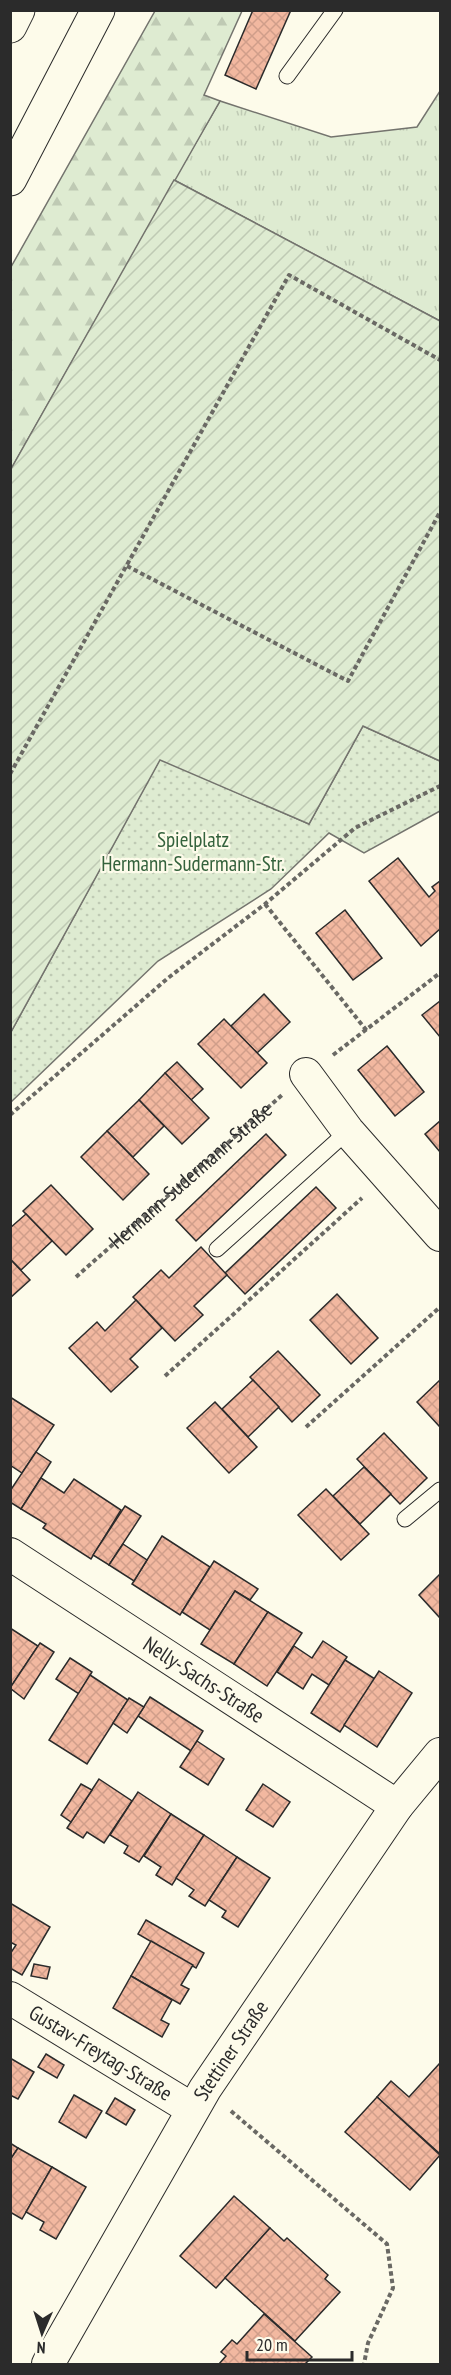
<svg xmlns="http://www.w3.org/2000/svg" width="451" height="2375" font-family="'PT Sans Narrow',sans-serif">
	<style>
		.grass { fill: url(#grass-tufts); stroke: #74746e; stroke-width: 1.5 }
		.forest { fill: url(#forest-firs); stroke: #74746e; stroke-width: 1.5 }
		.park { fill: url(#park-dots); stroke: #74746e; stroke-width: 1.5 }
		.garden { fill: url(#garden-furrows); stroke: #74746e; stroke-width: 1.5 }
		.building { fill: url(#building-cross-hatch); stroke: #2b2b2b; stroke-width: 1.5 }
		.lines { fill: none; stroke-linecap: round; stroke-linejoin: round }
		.lane-casing { stroke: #2b2b2b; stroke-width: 17 }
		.street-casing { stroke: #2b2b2b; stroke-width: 34 }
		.highway-casing { stroke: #2b2b2b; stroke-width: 35 }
		.path { stroke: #6a6964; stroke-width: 4; stroke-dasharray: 4.5 3; stroke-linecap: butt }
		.lane { stroke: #fdfbea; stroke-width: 15 }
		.street { stroke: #fdfbea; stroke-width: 32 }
		.highway { stroke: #fdfbea; stroke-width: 33 }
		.labels { text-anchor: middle; stroke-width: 4.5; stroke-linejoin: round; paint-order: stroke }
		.park-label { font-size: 21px; fill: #34623c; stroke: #fdfbea }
		.street-label { font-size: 21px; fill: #2b2b2b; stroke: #fdfbea }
	</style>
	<defs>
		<pattern id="grass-tufts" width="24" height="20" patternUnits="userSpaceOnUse" patternTransform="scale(1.5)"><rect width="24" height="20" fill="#deebd1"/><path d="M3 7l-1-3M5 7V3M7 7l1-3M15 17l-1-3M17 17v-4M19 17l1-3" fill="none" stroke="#bfcab4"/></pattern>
		<pattern id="forest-firs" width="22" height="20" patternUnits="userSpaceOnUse" patternTransform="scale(1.5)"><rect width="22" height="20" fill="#deebd1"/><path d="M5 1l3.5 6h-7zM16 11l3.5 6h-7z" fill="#bfcab4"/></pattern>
		<pattern id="park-dots" width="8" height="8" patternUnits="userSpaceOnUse" patternTransform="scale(1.5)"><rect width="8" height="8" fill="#deebd1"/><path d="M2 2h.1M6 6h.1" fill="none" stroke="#bfcab4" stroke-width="1.8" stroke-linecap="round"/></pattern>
		<pattern id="garden-furrows" width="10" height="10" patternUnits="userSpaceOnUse" patternTransform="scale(1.5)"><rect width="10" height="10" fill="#deebd1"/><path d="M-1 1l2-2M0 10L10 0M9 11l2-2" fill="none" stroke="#bfcab4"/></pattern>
		<pattern id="building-cross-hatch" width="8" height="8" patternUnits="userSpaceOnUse" patternTransform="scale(1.5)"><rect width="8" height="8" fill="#f2b8a0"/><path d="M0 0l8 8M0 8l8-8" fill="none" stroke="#d09e8a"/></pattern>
	</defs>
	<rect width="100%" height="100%" fill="#fdfbea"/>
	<polygon class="grass" points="440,91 440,321 174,180 220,101 331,137 417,127"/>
	<polygon class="forest" points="155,11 242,11 204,95 220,101 11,469 11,267"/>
	<polygon class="park" points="363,726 440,761 440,811 364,853 329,833 271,889 158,961 11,1102 11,1032 160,759 309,824"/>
	<polygon class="garden" points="174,180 440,321 440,761 363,726 309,824 160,760 11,1032 11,469"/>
	<g class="building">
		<polygon points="253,10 291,10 256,89 225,75"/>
		<polygon points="398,858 429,897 435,891 432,887 440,881 440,929 421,946 369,881"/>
		<polygon points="345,910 382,958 353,980 316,933"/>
		<polygon points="264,994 290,1022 257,1053 231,1026"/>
		<polygon points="440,1001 440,1037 422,1015"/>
		<polygon points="224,1019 267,1063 241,1088 198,1044"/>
		<polygon points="387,1046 424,1092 395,1116 358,1070"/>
		<polygon points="177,1062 203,1089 191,1100 165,1073"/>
		<polygon points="165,1073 209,1118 182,1144 139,1100"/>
		<polygon points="139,1100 164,1126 133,1157 107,1131"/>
		<polygon points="440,1121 440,1152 425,1134"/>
		<polygon points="107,1131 149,1174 123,1200 81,1157"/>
		<polygon points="266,1134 286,1155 196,1241 176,1220"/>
		<polygon points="51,1185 93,1229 66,1255 23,1211"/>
		<polygon points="316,1187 336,1208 245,1294 225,1273"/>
		<polygon points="26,1214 52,1241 21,1270 10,1259 10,1228"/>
		<polygon points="201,1247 227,1275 194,1306 203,1315 175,1341 133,1297 161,1270 169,1278"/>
		<polygon points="10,1259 30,1280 10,1298"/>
		<polygon points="337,1294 378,1338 351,1364 310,1320"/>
		<polygon points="136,1300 162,1328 130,1359 138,1367 111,1392 69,1348 97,1322 105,1331"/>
		<polygon points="278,1351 320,1395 292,1422 250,1377"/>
		<polygon points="253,1380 279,1407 248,1437 222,1409"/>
		<polygon points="440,1380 440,1427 417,1402"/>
		<polygon points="10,1397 54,1425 22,1473 10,1465"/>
		<polygon points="215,1402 257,1447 229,1473 187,1428"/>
		<polygon points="384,1433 427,1478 400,1504 357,1459"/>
		<polygon points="36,1452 51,1462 21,1509 10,1502 10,1491"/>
		<polygon points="364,1467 391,1494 360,1524 333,1496"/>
		<polygon points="41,1478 64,1493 74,1479 121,1510 91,1559 43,1528 46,1524 21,1509"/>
		<polygon points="326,1489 369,1534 341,1560 298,1515"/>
		<polygon points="125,1506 141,1516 109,1565 93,1555"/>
		<polygon points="162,1536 210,1567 180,1615 132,1584"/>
		<polygon points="123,1544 147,1560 134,1581 109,1565"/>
		<polygon points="214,1561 258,1589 250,1600 235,1591 210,1630 182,1612"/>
		<polygon points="440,1574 440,1618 419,1595"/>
		<polygon points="235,1591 268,1612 234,1664 201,1644"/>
		<polygon points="268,1612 302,1633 267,1686 234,1664"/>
		<polygon points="10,1628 38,1646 10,1688"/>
		<polygon points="323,1641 347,1657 329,1685 312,1674 303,1689 277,1672 294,1646 312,1658"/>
		<polygon points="40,1643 54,1652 24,1699 10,1688"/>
		<polygon points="70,1658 92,1672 79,1694 56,1679"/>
		<polygon points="345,1660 375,1679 340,1732 311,1713"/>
		<polygon points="379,1671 412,1693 377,1747 344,1725"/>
		<polygon points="90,1675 128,1700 87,1764 49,1740"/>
		<polygon points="150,1697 203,1731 191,1751 138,1716"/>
		<polygon points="129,1698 144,1707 127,1733 113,1723"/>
		<polygon points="197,1741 224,1759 208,1785 180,1767"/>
		<polygon points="99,1779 132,1801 104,1843 87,1832 83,1838 67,1828"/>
		<polygon points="81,1784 92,1790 71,1822 61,1815"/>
		<polygon points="263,1784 290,1802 273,1827 246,1810"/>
		<polygon points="138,1792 171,1814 139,1862 124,1853 128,1846 110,1835"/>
		<polygon points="171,1814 204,1835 172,1885 156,1875 161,1867 144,1856"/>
		<polygon points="204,1835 237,1857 205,1906 189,1896 194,1890 176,1878"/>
		<polygon points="237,1857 270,1878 238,1927 222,1917 226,1911 209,1900"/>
		<polygon points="10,1903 50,1927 22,1975 10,1968 10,1954 16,1945 10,1942"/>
		<polygon points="146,1920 204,1953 196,1968 138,1934"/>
		<polygon points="151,1941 193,1965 181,1985 189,1989 180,2004 131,1976"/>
		<polygon points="34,1964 50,1967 47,1979 31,1976"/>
		<polygon points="131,1976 172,2000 161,2020 169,2024 162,2037 113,2008"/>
		<polygon points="46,2054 64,2065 57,2078 38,2067"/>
		<polygon points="10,2058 34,2072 18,2099 10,2095"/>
		<polygon points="440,2063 440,2151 439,2153 377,2097 391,2081 409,2097"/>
		<polygon points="74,2095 102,2111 86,2138 59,2122"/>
		<polygon points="377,2097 440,2155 410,2190 345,2132"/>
		<polygon points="115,2098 135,2110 126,2125 106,2113"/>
		<polygon points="10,2143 18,2148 10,2160"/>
		<polygon points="18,2148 52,2167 22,2219 10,2212 10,2160"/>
		<polygon points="52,2167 86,2187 56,2239 40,2230 44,2222 26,2212"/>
		<polygon points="234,2196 270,2228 216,2288 180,2256"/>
		<polygon points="270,2228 284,2241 287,2238 328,2275 325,2279 340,2292 295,2341 225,2278"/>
		<polygon points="264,2314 312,2357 305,2364 219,2364 226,2356 221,2352 232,2340 237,2344"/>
	</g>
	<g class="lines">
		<defs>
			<g id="lane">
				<polyline points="287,76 335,10"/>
				<polyline points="217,1249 348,1131"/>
				<polyline points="405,1519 440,1490"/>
			</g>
			<g id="street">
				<polyline points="306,1074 348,1131 440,1235"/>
				<path id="s2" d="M10,1554L397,1806"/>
				<path id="s3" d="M10,1998L192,2109"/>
				<path id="s4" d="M48,2364L205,2089L397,1806L440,1754"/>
			</g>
			<g id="highway">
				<polyline points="10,26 18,10"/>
				<polyline points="10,179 98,10"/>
			</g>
		</defs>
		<use href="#lane" class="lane-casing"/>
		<use href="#street" class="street-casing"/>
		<use href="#highway" class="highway-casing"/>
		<g class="path">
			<polyline points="127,566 348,681 440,512"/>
			<polyline points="10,774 289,275 440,360"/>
			<polyline points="265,904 367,1031"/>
			<polyline points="333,1055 440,973"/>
			<polyline points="10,1115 168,978 265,904 355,828 440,786"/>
			<path id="s1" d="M76,1277L282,1095"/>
			<polyline points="165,1376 362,1198"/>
			<polyline points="306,1427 440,1307"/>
			<polyline points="231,2111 387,2244 393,2288 368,2343 364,2364"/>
		</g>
		<use href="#lane" class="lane"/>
		<use href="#street" class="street"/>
		<use href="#highway" class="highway"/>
	</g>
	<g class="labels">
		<g class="park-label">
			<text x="193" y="847">Spielplatz<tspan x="193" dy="24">Hermann-Sudermann-Str.</tspan></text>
		</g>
		<g class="street-label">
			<text dy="7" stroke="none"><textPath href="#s1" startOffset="153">Hermann-Sudermann-Straße</textPath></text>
			<text dy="7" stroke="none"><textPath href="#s2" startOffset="231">Nelly-Sachs-Straße</textPath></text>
			<text dy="7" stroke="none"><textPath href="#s4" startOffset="363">Stettiner Straße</textPath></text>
			<text dy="7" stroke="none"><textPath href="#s3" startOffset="106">Gustav-Freytag-Straße</textPath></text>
		</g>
	</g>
	<rect width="451" height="2375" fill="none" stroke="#2b2b2b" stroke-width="24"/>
	<g transform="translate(42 2333) rotate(183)" stroke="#fdfbea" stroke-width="4.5" paint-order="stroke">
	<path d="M0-4.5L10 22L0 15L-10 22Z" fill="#2b2b2b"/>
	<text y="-9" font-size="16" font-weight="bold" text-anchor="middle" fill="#2b2b2b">N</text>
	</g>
	<path d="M247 2351v9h105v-9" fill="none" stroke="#2b2b2b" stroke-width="3"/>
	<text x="256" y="2351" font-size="18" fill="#2b2b2b" stroke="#fdfbea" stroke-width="4.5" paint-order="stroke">20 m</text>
</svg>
